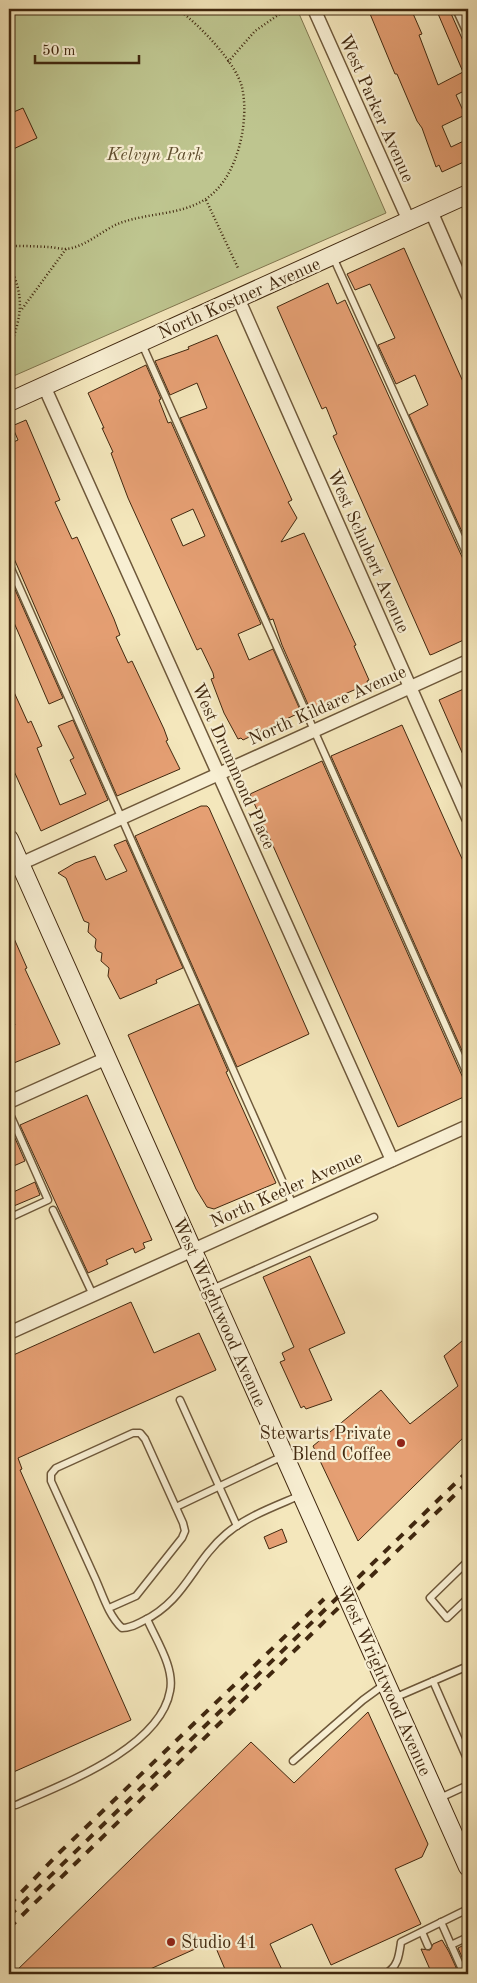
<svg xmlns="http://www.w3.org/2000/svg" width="477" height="1983" font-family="'Old Standard TT',serif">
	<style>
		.green { fill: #bec58f; stroke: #80764f }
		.building { fill: #e59f73; stroke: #41280f; fill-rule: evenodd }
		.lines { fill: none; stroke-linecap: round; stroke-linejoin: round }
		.lane-casing { stroke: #6e583a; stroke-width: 9 }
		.street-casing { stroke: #6e583a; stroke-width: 15 }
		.secondary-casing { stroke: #41280f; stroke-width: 20 }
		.path { stroke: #41280f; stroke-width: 2.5; stroke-dasharray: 1 2.5; stroke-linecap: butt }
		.lane { stroke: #f8efd3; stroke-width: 6 }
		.street { stroke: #f8efd3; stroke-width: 12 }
		.secondary { stroke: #f8efd3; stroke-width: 18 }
		.rail { stroke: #41280f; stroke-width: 4; stroke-dasharray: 9 9; stroke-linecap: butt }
		.poi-dot { fill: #8f2418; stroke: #f8efd3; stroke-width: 2 }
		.labels { text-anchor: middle; stroke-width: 4.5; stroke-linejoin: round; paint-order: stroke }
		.street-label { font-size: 18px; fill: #41280f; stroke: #f8efd3 }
		.park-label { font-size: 18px; font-style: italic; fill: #604f2f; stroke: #f8efd3 }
		.poi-label { font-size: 18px; fill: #41280f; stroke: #f8efd3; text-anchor: end }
	</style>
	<rect width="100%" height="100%" fill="#f4e7bc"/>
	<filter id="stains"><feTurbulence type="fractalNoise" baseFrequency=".004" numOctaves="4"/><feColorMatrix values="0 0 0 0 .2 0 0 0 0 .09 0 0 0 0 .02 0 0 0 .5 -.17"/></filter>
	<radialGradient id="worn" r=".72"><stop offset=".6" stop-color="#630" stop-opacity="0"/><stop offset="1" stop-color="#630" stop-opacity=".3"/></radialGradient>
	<polygon class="green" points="9,9 297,9 386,213 9,378"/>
	<g class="building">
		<polygon points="368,9 411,9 422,34 419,35 438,85 463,72 436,9 449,9 468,52 468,89 456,95 465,115 442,126 451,147 468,139 468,160 442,172 439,165 436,167 422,128 417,121 397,74 395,74"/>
		<polygon points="23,108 37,138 9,151 9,114"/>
		<polygon points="404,248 468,393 468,545 409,415 428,405 415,375 396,384 378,345 395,338 370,284 355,290 347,274"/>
		<polygon points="328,283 337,304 345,300 463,559 468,562 468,638 433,654 430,655 333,436 337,434 326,407 322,409 277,307"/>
		<polygon points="217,335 292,500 288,502 297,518 281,542 304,533 356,645 354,646 369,680 367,681 368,684 310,709 282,645 273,619 270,620 180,418 207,408 197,383 170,395 155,361 189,349 188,347"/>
		<path d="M146,365L161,399L159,400L168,423L171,422L261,624L238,634L249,660L273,649L301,712L243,740L241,738L238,739L224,713L211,679L214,678L213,673L201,648L197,650L128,498L111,453L113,452L102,428H104L88,393ZM193,509L205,536L183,546L171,519Z"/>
		<polygon points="26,420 60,500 55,502 72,539 77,537 114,619 120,635 116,637 128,663 132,661 164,729 168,740 166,741 180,769 117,796 9,547 9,444 18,440 12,426"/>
		<polygon points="13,585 63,698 49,704 9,611 9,587"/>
		<polygon points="9,681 28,723 31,721 42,746 37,748 60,805 86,794 70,760 74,758 58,726 73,720 108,800 41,831 9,760"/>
		<polygon points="468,687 468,766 439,700"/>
		<polygon points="402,725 468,872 468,1064 331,756"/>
		<polygon points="322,761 463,1078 468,1081 468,1095 398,1127 250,794"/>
		<polygon points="201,806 207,806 209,808 309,1034 237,1067 135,836"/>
		<polygon points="126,840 183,968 156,980 157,983 120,999 108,976 109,968 101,961 102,953 97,951 95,947 96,939 88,932 89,923 84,921 66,878 58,873 75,863 95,856 106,880 127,871 114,845"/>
		<polygon points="9,927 27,968 25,969 60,1044 9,1065 9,1028 15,1025 9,1012"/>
		<polygon points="199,1004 228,1071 226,1072 276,1183 214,1209 207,1207 196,1189 128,1035"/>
		<polygon points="87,1095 152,1240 143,1243 145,1248 135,1253 133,1248 106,1260 108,1264 88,1273 20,1125"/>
		<polygon points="11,1129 25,1161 9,1168 9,1130"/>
		<polygon points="35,1182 40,1195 9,1208 9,1194"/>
		<polygon points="310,1256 345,1333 309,1349 332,1400 306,1409 304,1406 301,1408 280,1362 285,1360 282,1353 294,1347 263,1277"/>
		<polygon points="131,1302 154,1353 199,1333 216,1370 18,1458 22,1469 20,1470 131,1720 9,1774 9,1357"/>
		<polygon points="468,1336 468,1433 358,1541 313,1446 381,1390 410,1424 458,1386 444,1356"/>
		<polygon points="282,1529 287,1542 269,1549 264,1537"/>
		<polygon points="368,1712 428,1844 422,1857 395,1869 421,1924 331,1965 312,1924 270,1944 284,1974 227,1974 213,1941 139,1974 13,1974 251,1742 294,1783"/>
		<polygon points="442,1940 449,1952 459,1974 432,1974 421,1949 430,1950 433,1944"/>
		<polygon points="468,1943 468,1971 458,1948"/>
	</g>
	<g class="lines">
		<defs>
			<g id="lane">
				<polyline points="456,9 468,35"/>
				<polyline points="333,257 468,557"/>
				<polyline points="142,344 468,1076"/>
				<polyline points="9,564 293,1205"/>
				<polyline points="9,1112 48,1200 9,1218"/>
				<polyline points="53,1210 93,1295"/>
				<polyline points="212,1289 374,1217"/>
				<polyline points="180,1400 237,1526"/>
				<polyline points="176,1507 283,1456"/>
				<polyline points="468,1561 430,1598 447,1618 468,1598"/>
				<path d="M109,1608L136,1596L182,1538L185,1531L183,1523L145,1439L140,1433H133L56,1468L51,1474V1481C66,1514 81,1547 96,1580C103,1596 109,1616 122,1628C130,1628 135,1625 143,1621C185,1601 193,1562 226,1534C247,1516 276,1506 301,1495"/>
				<polyline points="433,1681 468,1761"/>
				<polyline points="394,1698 468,1666"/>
				<polyline points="293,1761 363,1700 385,1684"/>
				<polyline points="440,1798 468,1785"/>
				<path d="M9,1805H16C63,1784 160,1748 170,1691C175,1668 156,1640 147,1619"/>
				<polyline points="441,1922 464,1974"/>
				<polyline points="422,1932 428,1946"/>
				<polyline points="451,1945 468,1937"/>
				<polyline points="196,1974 198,1974"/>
				<path d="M385,1974C398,1967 399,1956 401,1942L468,1909"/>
			</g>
			<g id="street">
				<polyline points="314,9 409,221"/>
				<polyline points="431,211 468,296"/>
				<polyline points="238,298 468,818"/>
				<polyline points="44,386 392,1160"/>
				<polyline points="9,869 468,661"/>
				<polyline points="9,1102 107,1058"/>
				<polyline points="9,1333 468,1126"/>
			</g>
			<g id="secondary">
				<polyline points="9,402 468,194"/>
				<polyline points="9,839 468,1867"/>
			</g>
		</defs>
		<use href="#lane" class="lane-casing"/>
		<use href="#street" class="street-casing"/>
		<use href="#secondary" class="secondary-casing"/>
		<g class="path">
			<polyline points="228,62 255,31 284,11"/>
			<polyline points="206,200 238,268"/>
			<path d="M9,246C21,246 34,246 47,247C53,247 60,249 66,249C86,247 102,230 120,223C147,213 180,215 204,200C237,181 250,122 242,87C235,61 199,25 178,9"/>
			<path d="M9,264C25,298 22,315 9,350"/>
			<polyline points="22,309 66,249"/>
		</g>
		<use href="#lane" class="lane"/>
		<use href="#street" class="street"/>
		<use href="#secondary" class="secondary"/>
		<g class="rail">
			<polyline points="9,1905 59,1853 324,1599"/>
			<polyline points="9,1916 468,1471"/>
			<polyline points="9,1928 468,1482"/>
		</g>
	</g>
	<g class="poi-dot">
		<circle cx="401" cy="1443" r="5"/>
		<circle cx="171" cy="1942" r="5"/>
	</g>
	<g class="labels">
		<g class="street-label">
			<text transform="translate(377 108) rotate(66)" y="6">West Parker Avenue</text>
			<text transform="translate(239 298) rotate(-24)" y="6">North Kostner Avenue</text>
			<text transform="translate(369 551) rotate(66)" y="6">West Schubert Avenue</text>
			<text transform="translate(327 705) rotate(-24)" y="6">North Kildare Avenue</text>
			<text transform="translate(234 766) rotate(66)" y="6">West Drummond Place</text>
			<text transform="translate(286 1189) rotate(-24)" y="6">North Keeler Avenue</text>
			<text transform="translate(220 1312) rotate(66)" y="6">West Wrightwood Avenue</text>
			<text transform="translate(385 1681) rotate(66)" y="6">West Wrightwood Avenue</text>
		</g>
		<g class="park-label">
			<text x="155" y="160">Kelvyn Park</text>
		</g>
		<g class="poi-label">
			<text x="391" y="1439">Stewarts Private<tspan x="391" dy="21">Blend Coffee</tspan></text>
			<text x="181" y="1948" text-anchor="start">Studio 41</text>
		</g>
	</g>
	<rect width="477" height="1983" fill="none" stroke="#f4e7bc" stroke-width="30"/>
	<rect x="10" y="10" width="457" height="1963" fill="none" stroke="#41280f" stroke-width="2.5"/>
	<rect x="15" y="15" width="447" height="1953" fill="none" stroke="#41280f"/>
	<path d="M35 55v8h104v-8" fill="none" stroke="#41280f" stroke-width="2.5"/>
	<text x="42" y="55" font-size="15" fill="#41280f" stroke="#f8efd3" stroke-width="4" paint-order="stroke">50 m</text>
	<rect width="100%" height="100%" filter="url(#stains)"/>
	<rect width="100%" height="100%" fill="url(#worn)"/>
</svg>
